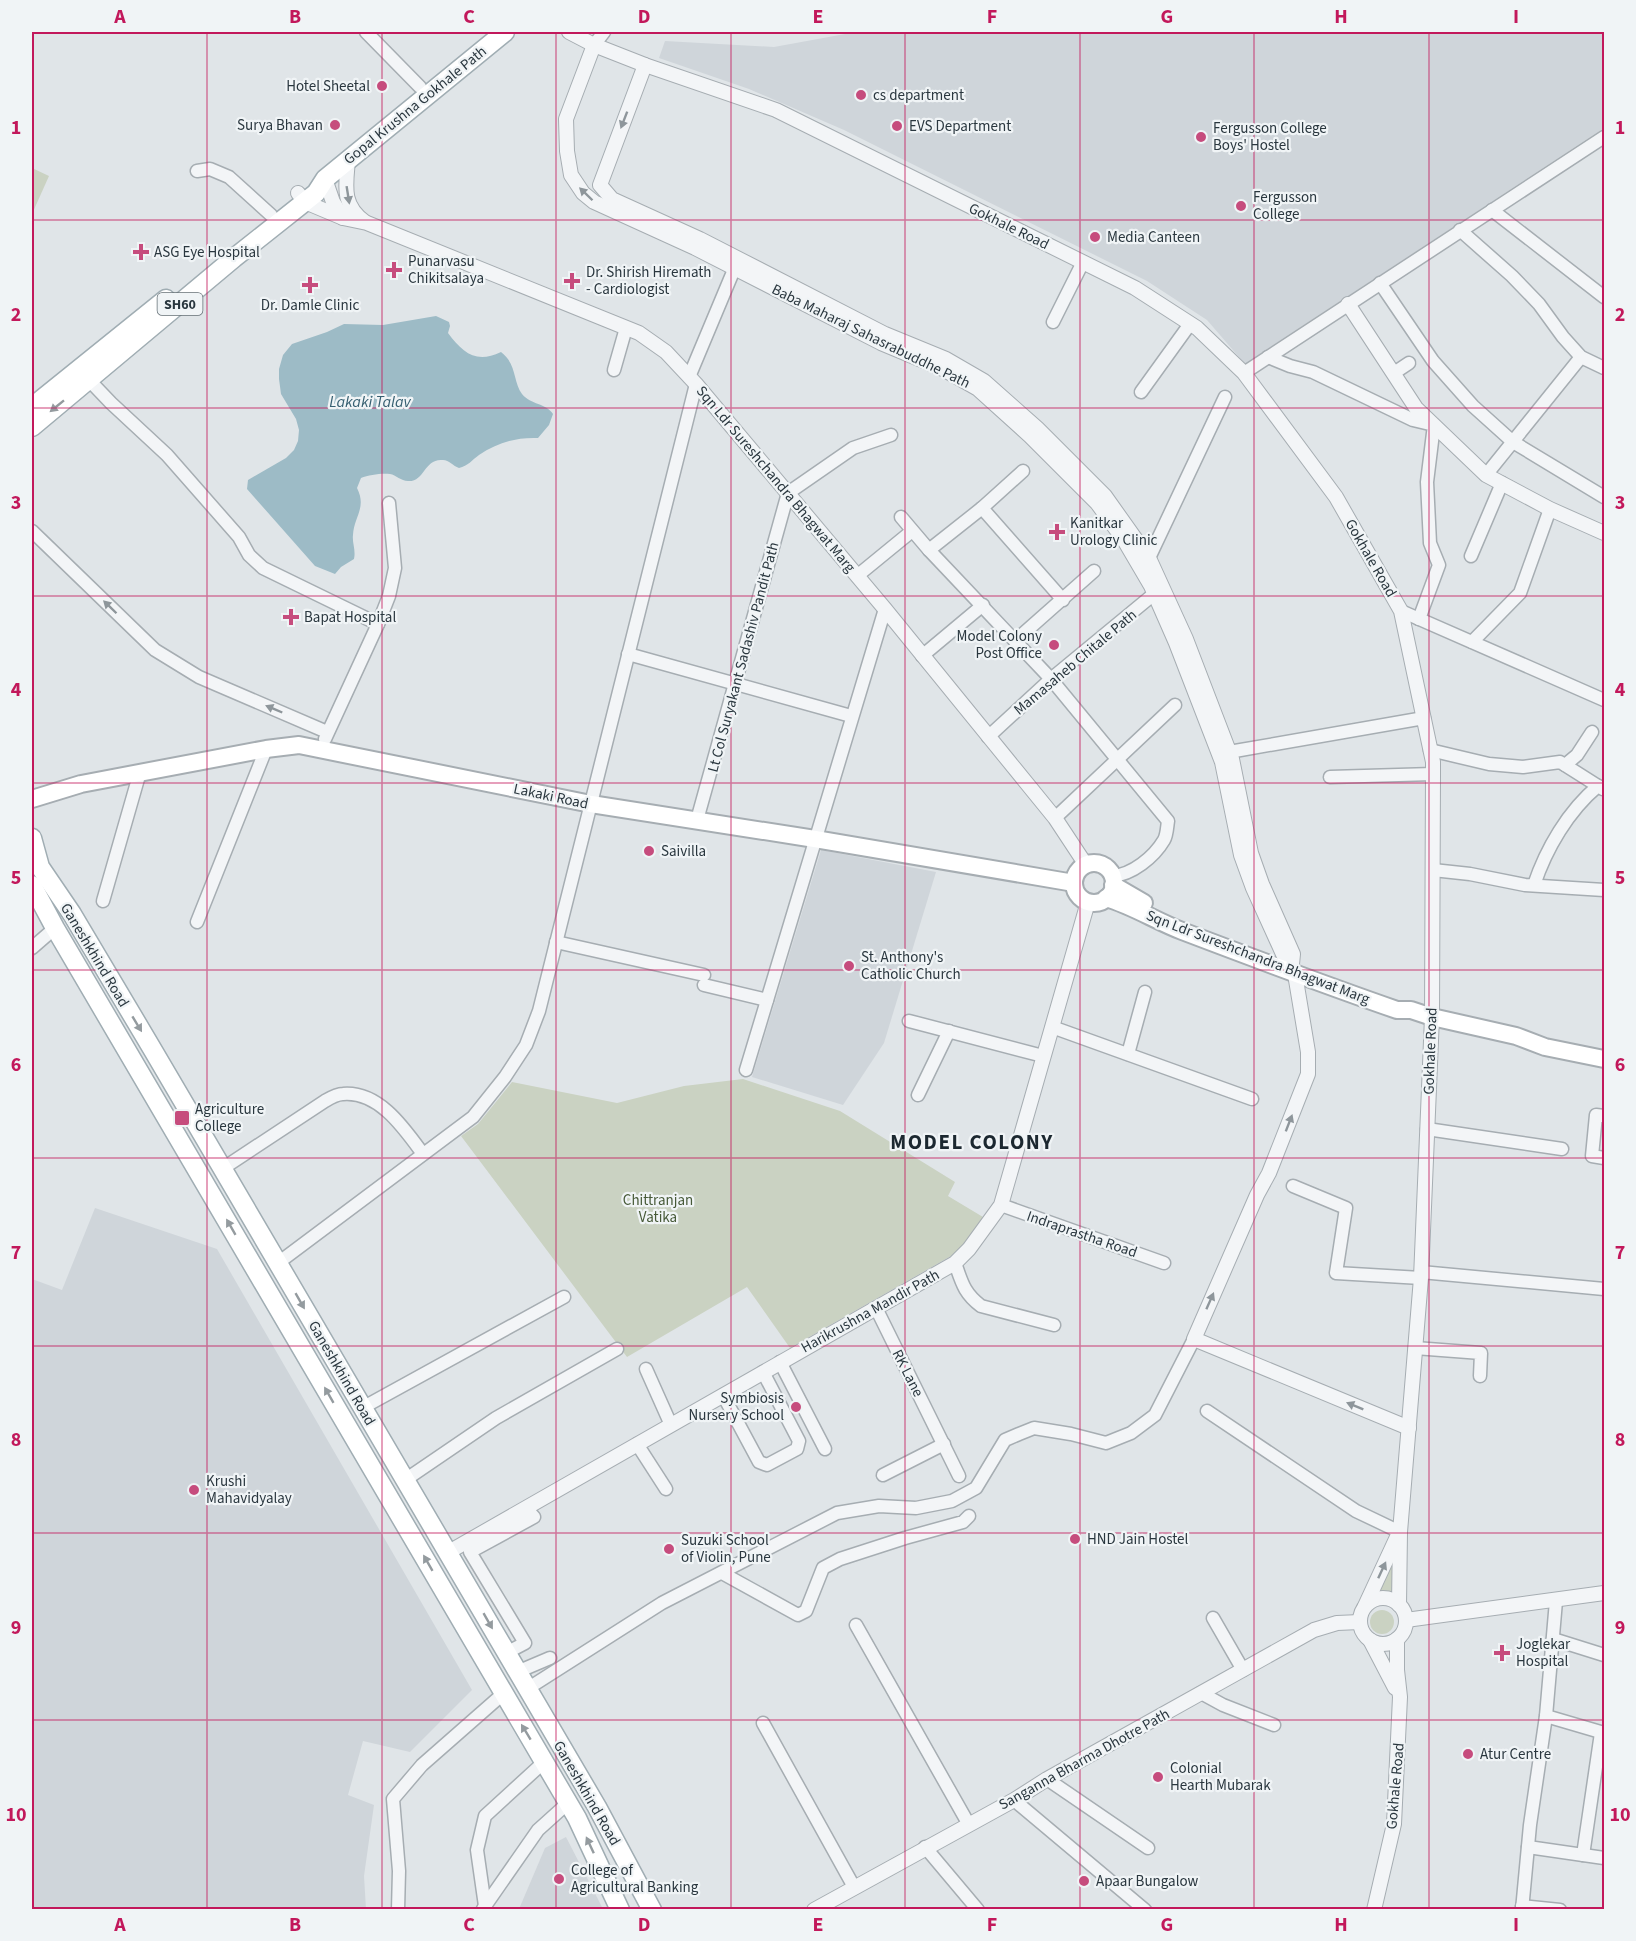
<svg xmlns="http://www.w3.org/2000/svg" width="1636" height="1941" font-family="'Source Sans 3',sans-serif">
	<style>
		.built { fill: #cfd5da }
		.green { fill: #cad2c2 }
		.water { fill: #9dbbc6 }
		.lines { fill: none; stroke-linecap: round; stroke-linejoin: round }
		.minor-casing { stroke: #a6adb2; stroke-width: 15 }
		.tertiary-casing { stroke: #a6adb2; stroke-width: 16 }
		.secondary-casing { stroke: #a6adb2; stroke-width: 20 }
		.primary-casing { stroke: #a0adb3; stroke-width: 21 }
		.minor { stroke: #f3f5f7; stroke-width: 12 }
		.tertiary { stroke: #f3f5f7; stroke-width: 14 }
		.secondary { stroke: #fff; stroke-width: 16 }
		.primary { stroke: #fff; stroke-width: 18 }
		.oneway { fill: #8e969b }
		.oneway2 { fill: #949b9f }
		.grid { fill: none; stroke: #c2185b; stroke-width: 1.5; stroke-opacity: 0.55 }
		.poi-dot { fill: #c64c7d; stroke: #f0f4f6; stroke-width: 2 }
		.labels { text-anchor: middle; stroke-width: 4.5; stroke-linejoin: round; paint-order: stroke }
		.shield { fill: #f0f4f6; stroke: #657076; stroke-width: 1.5 }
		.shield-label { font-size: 14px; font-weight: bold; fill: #2a373f }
		.poi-label { font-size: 15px; fill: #2a373f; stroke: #f0f4f6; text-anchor: start }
		.street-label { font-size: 15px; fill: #2a373f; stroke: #f0f4f6 }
		.park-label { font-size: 15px; fill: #475a38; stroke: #f0f4f6 }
		.water-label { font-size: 16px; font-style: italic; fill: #365f71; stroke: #f0f4f6 }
		.district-label { font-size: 21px; font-weight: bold; letter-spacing: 1.5px; fill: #1c2830; stroke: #f0f4f6 }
		.neatline { fill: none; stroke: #c2185b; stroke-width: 2 }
		.grid-label { font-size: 20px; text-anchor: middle; font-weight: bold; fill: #c2185b }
	</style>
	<rect width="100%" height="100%" fill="#e0e5e8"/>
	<g class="built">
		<polygon points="856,32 1604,32 1604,128 1245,364 1207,320 1147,281 844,130 749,89 659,58 665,41 774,47"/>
		<polygon points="821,850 936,872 884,1043 843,1105 752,1077"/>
		<polygon points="95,1208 217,1249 472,1690 410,1752 363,1741 348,1795 374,1805 364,1876 366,1909 32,1909 32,1279 62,1290"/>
		<polygon points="566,1837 603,1909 519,1909 545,1848"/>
	</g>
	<g class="green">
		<polygon points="32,168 49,176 32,214"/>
		<polygon points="743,1079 840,1111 955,1182 948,1196 983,1217 965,1243 951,1256 790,1348 747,1287 627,1357 461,1136 478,1124 512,1082 617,1103 684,1086"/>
		<polygon points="1391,1562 1393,1563 1396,1596 1395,1598 1386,1595 1377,1595"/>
		<circle cx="1382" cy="1622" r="12"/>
	</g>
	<path class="water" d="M436,316L449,322L450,326L448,333C463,353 476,364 501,352C517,364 513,382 522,394C531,405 546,403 553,414L549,425L538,438C516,437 497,443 479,455C472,460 468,466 459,468C453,466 449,460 443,460C424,458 425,482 408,481C401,481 396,475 390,474C381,473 369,475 361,478L357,488C367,508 354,516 353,535C352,543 356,550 354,559L341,567L335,574L315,566L247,489L248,480L286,458L294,450L298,441L299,430L296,419L281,394L279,379V369L283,355L292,344L327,332L344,324L383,325Z"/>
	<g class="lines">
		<defs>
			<g id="minor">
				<polyline points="366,32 420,87"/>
				<polyline points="594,45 604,32"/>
				<polyline points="197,171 210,169 229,177 271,215"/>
				<polyline points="1492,210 1604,297"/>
				<polyline points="1460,230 1512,276 1539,304 1563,337 1581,357 1604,368"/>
				<polyline points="1380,283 1433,361 1473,406 1513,442 1604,497"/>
				<polyline points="1053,322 1083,262"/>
				<polyline points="1268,357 1290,366 1313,372 1413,420 1434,425 1427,482 1430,543 1439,565 1419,619"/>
				<polyline points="614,370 626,328"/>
				<polyline points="1244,373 1604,137"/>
				<polyline points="1394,373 1409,363"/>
				<polyline points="689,377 738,260"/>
				<polyline points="89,380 111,403 167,455 239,537 249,555 263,568 378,624"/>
				<polyline points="1141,392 1190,324"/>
				<polyline points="1486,475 1581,357"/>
				<polyline points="982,508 1063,600"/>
				<path d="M901,517L929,550L1051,679L1168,821C1167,827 1167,835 1164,840C1154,857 1132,875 1112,876"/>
				<polyline points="32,531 155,650 199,677 327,732"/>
				<polyline points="929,550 982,508 1023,471"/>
				<polyline points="1471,556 1502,483"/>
				<polyline points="1149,558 1225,397"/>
				<polyline points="857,576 912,531"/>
				<polyline points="1401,611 1604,700"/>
				<polyline points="1015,641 1094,571"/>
				<polyline points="1472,642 1520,593 1550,509"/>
				<polyline points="628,654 851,716"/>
				<polyline points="922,656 983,605"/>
				<polyline points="988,737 1051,679 1154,594 1162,590"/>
				<polyline points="325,739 378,624 389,596 395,568 389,503"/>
				<polyline points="1430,750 1489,764 1523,767 1560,762 1598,786"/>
				<polyline points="1229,752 1424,718"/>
				<polyline points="1565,765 1577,755 1592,732"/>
				<polyline points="1330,777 1433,774"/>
				<polyline points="1055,818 1175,705"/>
				<polyline points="697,820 788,493 853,448 891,435"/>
				<polyline points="1433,870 1470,874 1525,885 1604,890"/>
				<path d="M1534,885C1546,849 1568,811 1598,786L1603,789"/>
				<polyline points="103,901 140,772"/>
				<polyline points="197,922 266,749"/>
				<polyline points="556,942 704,975"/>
				<polyline points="32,948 55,928"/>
				<polyline points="704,985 767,1000"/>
				<polyline points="909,1021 1043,1056"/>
				<polyline points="1052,1027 1252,1099"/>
				<polyline points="1128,1054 1145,992"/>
				<polyline points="746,1070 885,609"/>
				<polyline points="918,1095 949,1031"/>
				<polyline points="1604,1116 1596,1115 1592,1156 1604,1158"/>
				<polyline points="1427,1129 1562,1149"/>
				<path d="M222,1169L325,1101C330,1098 337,1094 343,1094C379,1091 404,1128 423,1154"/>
				<polyline points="1293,1186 1346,1208 1336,1273 1421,1278"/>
				<polyline points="1001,1205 1164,1263"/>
				<polyline points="278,1263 473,1117 505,1077 526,1045 539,1011 696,384"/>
				<path d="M955,1263C962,1283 964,1293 981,1306L1054,1325"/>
				<polyline points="1421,1272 1604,1289"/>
				<polyline points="876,1308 959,1476"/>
				<polyline points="1415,1348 1481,1353 1480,1376"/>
				<polyline points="780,1362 825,1449"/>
				<polyline points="646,1369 671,1425"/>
				<polyline points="723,1395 759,1462 767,1465 797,1449 799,1441 763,1372"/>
				<polyline points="362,1408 564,1297"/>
				<polyline points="1207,1411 1356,1511 1400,1532"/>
				<polyline points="637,1444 666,1489"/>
				<polyline points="883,1475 944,1444"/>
				<polyline points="405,1480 496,1418 617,1349"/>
				<polyline points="722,1573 798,1615 806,1611 823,1568 840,1559 905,1538 963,1522 969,1516"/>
				<polyline points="1213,1618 1243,1670"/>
				<polyline points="856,1625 968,1823"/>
				<polyline points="1553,1639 1604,1655"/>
				<polyline points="506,1653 525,1643 470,1552 534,1517 526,1508"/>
				<polyline points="517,1672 550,1658"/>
				<polyline points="527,1689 662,1603 837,1513 879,1506 916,1508 952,1501 976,1488 1005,1440 1019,1434 1034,1428 1071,1434 1106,1443 1131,1433 1155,1415 1194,1339"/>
				<polyline points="1201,1693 1223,1705 1274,1725"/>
				<polyline points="1546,1716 1604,1733"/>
				<polyline points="763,1723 854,1887"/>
				<polyline points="1047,1779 1148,1848"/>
				<polyline points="1014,1800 1145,1910"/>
				<polyline points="925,1847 978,1910"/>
				<polyline points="1528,1847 1604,1858"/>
				<polyline points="1583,1855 1601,1733"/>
				<polyline points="485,1906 477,1850 485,1816 544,1762"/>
				<polyline points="1522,1906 1560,1910"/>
				<polyline points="483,1909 538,1830 568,1803"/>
				<polyline points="398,1910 399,1871 393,1799 422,1765 504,1693"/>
				<polyline points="1522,1910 1530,1825 1546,1716 1556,1601"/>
			</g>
			<g id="tertiary">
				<polyline points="569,32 594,45 645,65 776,110 1135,288 1197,328 1244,373 1336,497 1401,611 1433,762 1433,774 1432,1017 1421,1278 1400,1532 1399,1605"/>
				<polyline points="594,45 566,119 567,151 571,175 583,193 594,202 695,248 881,343 941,368 978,389 1030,436 1097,503 1124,540 1151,586 1176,643 1222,762 1241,855 1253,888 1283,954 1292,964"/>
				<polyline points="645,65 600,185 612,199 700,239 885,334 946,359 984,381 1037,428 1105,496 1149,558 1186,639 1232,759 1251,853 1262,884 1293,954 1292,964"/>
				<path d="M348,160C346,185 341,205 365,222"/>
				<polyline points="325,179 333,202 343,218 367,223 639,333 666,352 696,384 885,609 1055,818 1086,865"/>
				<polyline points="298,193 305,202 343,218"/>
				<polyline points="1348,304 1416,408 1486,475 1550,509 1604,533"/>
				<polyline points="1295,974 1308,1052 1308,1074 1269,1173 1257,1195 1194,1339 1409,1428"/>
				<polyline points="447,1553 955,1263 969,1249 1001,1205 1088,902"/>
				<circle cx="1383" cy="1621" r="23"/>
				<polyline points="1365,1606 1397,1537"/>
				<polyline points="1406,1620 1604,1593"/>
				<polyline points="1370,1640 1395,1688"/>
				<polyline points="814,1910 1014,1800 1047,1779 1314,1630 1337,1623 1360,1622"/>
				<polyline points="1374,1910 1394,1824 1400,1697 1397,1670 1397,1639"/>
			</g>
			<g id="secondary">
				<polyline points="32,799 81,784 266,749 299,745 591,804 815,839 1074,883"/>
				<circle cx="1094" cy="883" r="20"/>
				<polyline points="1113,885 1144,903"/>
				<path d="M1106,898C1133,906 1156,921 1182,931C1253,958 1325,985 1397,1010H1411L1432,1017L1516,1036L1545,1047L1604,1059"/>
			</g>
			<g id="primary">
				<polyline points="32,407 166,299"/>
				<polyline points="32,427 234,258 316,193 325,179 505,32"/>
				<polyline points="32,838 40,867 72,914 154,1052 597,1807 652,1910"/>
				<polyline points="32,885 55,928 577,1818 620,1910"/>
			</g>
		</defs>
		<use href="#minor" class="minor-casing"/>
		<use href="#tertiary" class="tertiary-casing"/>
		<use href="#secondary" class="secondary-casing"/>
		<use href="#primary" class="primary-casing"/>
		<use href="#minor" class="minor"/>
		<use href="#tertiary" class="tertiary"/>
		<use href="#secondary" class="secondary"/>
		<use href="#primary" class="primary"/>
	</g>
	<defs><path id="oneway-solid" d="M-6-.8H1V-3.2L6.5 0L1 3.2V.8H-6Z" transform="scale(1.5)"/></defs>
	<g class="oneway">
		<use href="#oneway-solid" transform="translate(624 120) rotate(111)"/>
		<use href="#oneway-solid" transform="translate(586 194) rotate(-136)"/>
		<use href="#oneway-solid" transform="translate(348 195) rotate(81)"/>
		<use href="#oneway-solid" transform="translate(110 607) rotate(-136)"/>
		<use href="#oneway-solid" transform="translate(274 709) rotate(-157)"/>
		<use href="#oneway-solid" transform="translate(1289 1123) rotate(-69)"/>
		<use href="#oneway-solid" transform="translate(1210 1301) rotate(-66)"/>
		<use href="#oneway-solid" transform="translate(1355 1406) rotate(-158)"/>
		<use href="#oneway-solid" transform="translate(1382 1570) rotate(-65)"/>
	</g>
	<g class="oneway2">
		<use href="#oneway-solid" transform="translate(57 406) rotate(141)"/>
		<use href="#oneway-solid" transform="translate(137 1024) rotate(59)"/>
		<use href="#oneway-solid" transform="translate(231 1227) rotate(-120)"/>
		<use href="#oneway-solid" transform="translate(300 1301) rotate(60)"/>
		<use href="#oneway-solid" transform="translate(329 1395) rotate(-120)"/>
		<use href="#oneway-solid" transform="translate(428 1563) rotate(-120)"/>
		<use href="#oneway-solid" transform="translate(488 1621) rotate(60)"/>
		<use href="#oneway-solid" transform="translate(526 1732) rotate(-121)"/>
		<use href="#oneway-solid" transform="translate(590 1845) rotate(-115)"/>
	</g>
	<path class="grid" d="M207,32V1910M382,32V1910M556,32V1910M731,32V1910M905,32V1910M1080,32V1910M1254,32V1910M1429,32V1910M32,220H1604M32,408H1604M32,596H1604M32,783H1604M32,970H1604M32,1158H1604M32,1346H1604M32,1533H1604M32,1720H1604"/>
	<g class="poi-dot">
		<circle cx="382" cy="86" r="6"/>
		<circle cx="861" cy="95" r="6"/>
		<circle cx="335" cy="125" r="6"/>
		<circle cx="897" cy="126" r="6"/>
		<circle cx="1201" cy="137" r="6"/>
		<circle cx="1241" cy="206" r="6"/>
		<circle cx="1095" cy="237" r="6"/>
		<path d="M138 243h6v6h6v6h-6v6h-6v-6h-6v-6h6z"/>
		<path d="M391 261h6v6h6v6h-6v6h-6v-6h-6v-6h6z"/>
		<path d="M569 272h6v6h6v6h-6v6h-6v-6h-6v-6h6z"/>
		<path d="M307 276h6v6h6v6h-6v6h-6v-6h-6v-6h6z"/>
		<path d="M1054 523h6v6h6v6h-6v6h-6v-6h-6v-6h6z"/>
		<path d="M288 608h6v6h6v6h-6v6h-6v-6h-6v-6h6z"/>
		<circle cx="1054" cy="645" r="6"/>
		<circle cx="649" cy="851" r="6"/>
		<circle cx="849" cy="966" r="6"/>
		<rect x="174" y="1110" width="16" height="16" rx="3"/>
		<circle cx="796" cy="1407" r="6"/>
		<circle cx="194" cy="1490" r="6"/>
		<circle cx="1075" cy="1539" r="6"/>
		<circle cx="669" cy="1549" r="6"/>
		<path d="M1499 1644h6v6h6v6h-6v6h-6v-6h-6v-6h6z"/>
		<circle cx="1468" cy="1754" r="6"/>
		<circle cx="1158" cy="1777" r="6"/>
		<circle cx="559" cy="1879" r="6"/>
		<circle cx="1084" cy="1881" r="6"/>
	</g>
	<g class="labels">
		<rect class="shield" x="157.5" y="293" width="45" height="22" rx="4.5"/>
		<g class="shield-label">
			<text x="180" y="309">SH60</text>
		</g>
		<g class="poi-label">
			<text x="370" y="91" text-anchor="end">Hotel Sheetal</text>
			<text x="873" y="100">cs department</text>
			<text x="323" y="130" text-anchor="end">Surya Bhavan</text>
			<text x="909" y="131">EVS Department</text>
			<text x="1213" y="133">Fergusson College<tspan x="1213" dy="17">Boys' Hostel</tspan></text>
			<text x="1253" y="202">Fergusson<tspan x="1253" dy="17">College</tspan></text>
			<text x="1107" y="242">Media Canteen</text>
			<text x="154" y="257">ASG Eye Hospital</text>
			<text x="408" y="266">Punarvasu<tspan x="408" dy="17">Chikitsalaya</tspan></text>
			<text x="586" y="277">Dr. Shirish Hiremath<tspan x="586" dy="17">- Cardiologist</tspan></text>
			<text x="310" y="310" text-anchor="middle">Dr. Damle Clinic</text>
			<text x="1070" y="528">Kanitkar<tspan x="1070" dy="17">Urology Clinic</tspan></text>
			<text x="304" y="622">Bapat Hospital</text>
			<text x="1042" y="641" text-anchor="end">Model Colony<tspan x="1042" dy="17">Post Office</tspan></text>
			<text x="661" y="856">Saivilla</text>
			<text x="861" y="962">St. Anthony's<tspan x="861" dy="17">Catholic Church</tspan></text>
			<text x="195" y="1114">Agriculture<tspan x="195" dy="17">College</tspan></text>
			<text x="784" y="1403" text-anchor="end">Symbiosis<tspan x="784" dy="17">Nursery School</tspan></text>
			<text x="206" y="1486">Krushi<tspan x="206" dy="17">Mahavidyalay</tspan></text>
			<text x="1087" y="1544">HND Jain Hostel</text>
			<text x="681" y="1545">Suzuki School<tspan x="681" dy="17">of Violin, Pune</tspan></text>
			<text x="1516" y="1649">Joglekar<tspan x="1516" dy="17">Hospital</tspan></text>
			<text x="1480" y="1759">Atur Centre</text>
			<text x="1170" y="1773">Colonial<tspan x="1170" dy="17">Hearth Mubarak</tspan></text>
			<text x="571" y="1875">College of<tspan x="571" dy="17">Agricultural Banking</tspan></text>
			<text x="1096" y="1886">Apaar Bungalow</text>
		</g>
		<g class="street-label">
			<text transform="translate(415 105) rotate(-39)" y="5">Gopal Krushna Gokhale Path</text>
			<text transform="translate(1009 226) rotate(26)" y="5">Gokhale Road</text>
			<text transform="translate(871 336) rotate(26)" y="5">Baba Maharaj Sahasrabuddhe Path</text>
			<text transform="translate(776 479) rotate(50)" y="5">Sqn Ldr Sureshchandra Bhagwat Marg</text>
			<text transform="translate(1371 558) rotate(60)" y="5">Gokhale Road</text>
			<text transform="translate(743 657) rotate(-75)" y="5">Lt Col Suryakant Sadashiv Pandit Path</text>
			<text transform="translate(1075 662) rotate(-40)" y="5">Mamasaheb Chitale Path</text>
			<text transform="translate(551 796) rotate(12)" y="5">Lakaki Road</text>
			<text transform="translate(95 955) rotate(59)" y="5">Ganeshkhind Road</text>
			<text transform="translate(1258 957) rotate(21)" y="5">Sqn Ldr Sureshchandra Bhagwat Marg</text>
			<text transform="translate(1430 1051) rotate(-88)" y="5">Gokhale Road</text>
			<text transform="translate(1082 1234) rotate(19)" y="5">Indraprastha Road</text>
			<text transform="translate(870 1311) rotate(-29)" y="5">Harikrushna Mandir Path</text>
			<text transform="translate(342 1373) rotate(60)" y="5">Ganeshkhind Road</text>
			<text transform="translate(908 1373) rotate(63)" y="5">RK Lane</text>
			<text transform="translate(1084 1759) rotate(-29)" y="5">Sanganna Bharma Dhotre Path</text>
			<text transform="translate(1395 1786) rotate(-85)" y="5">Gokhale Road</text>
			<text transform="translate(587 1793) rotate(60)" y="5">Ganeshkhind Road</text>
		</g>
		<g class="park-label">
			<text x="658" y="1205">Chittranjan<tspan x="658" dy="17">Vatika</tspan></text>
		</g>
		<g class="water-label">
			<text x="370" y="407">Lakaki Talav</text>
		</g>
		<g class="district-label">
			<text x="972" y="1149">MODEL COLONY</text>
		</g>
	</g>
	<rect width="1636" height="1941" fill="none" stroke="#f0f4f6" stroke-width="66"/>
	<rect x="33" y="33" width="1570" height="1875" class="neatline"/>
	<g class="grid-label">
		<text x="120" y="23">A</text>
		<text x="295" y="23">B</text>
		<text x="469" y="23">C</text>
		<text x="644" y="23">D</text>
		<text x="818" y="23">E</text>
		<text x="992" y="23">F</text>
		<text x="1167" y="23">G</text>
		<text x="1341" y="23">H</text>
		<text x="1516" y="23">I</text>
		<text x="16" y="134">1</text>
		<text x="1620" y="134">1</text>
		<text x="16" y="321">2</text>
		<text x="1620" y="321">2</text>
		<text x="16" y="509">3</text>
		<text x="1620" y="509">3</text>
		<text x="16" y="696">4</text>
		<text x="1620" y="696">4</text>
		<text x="16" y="884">5</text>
		<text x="1620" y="884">5</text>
		<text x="16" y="1071">6</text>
		<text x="1620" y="1071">6</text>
		<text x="16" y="1259">7</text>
		<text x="1620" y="1259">7</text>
		<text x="16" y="1446">8</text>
		<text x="1620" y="1446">8</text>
		<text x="16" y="1634">9</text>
		<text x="1620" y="1634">9</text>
		<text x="16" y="1821">10</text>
		<text x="1620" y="1821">10</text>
		<text x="120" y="1931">A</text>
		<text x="295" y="1931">B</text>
		<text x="469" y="1931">C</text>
		<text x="644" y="1931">D</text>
		<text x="818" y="1931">E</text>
		<text x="992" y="1931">F</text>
		<text x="1167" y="1931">G</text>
		<text x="1341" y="1931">H</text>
		<text x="1516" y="1931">I</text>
	</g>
</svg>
